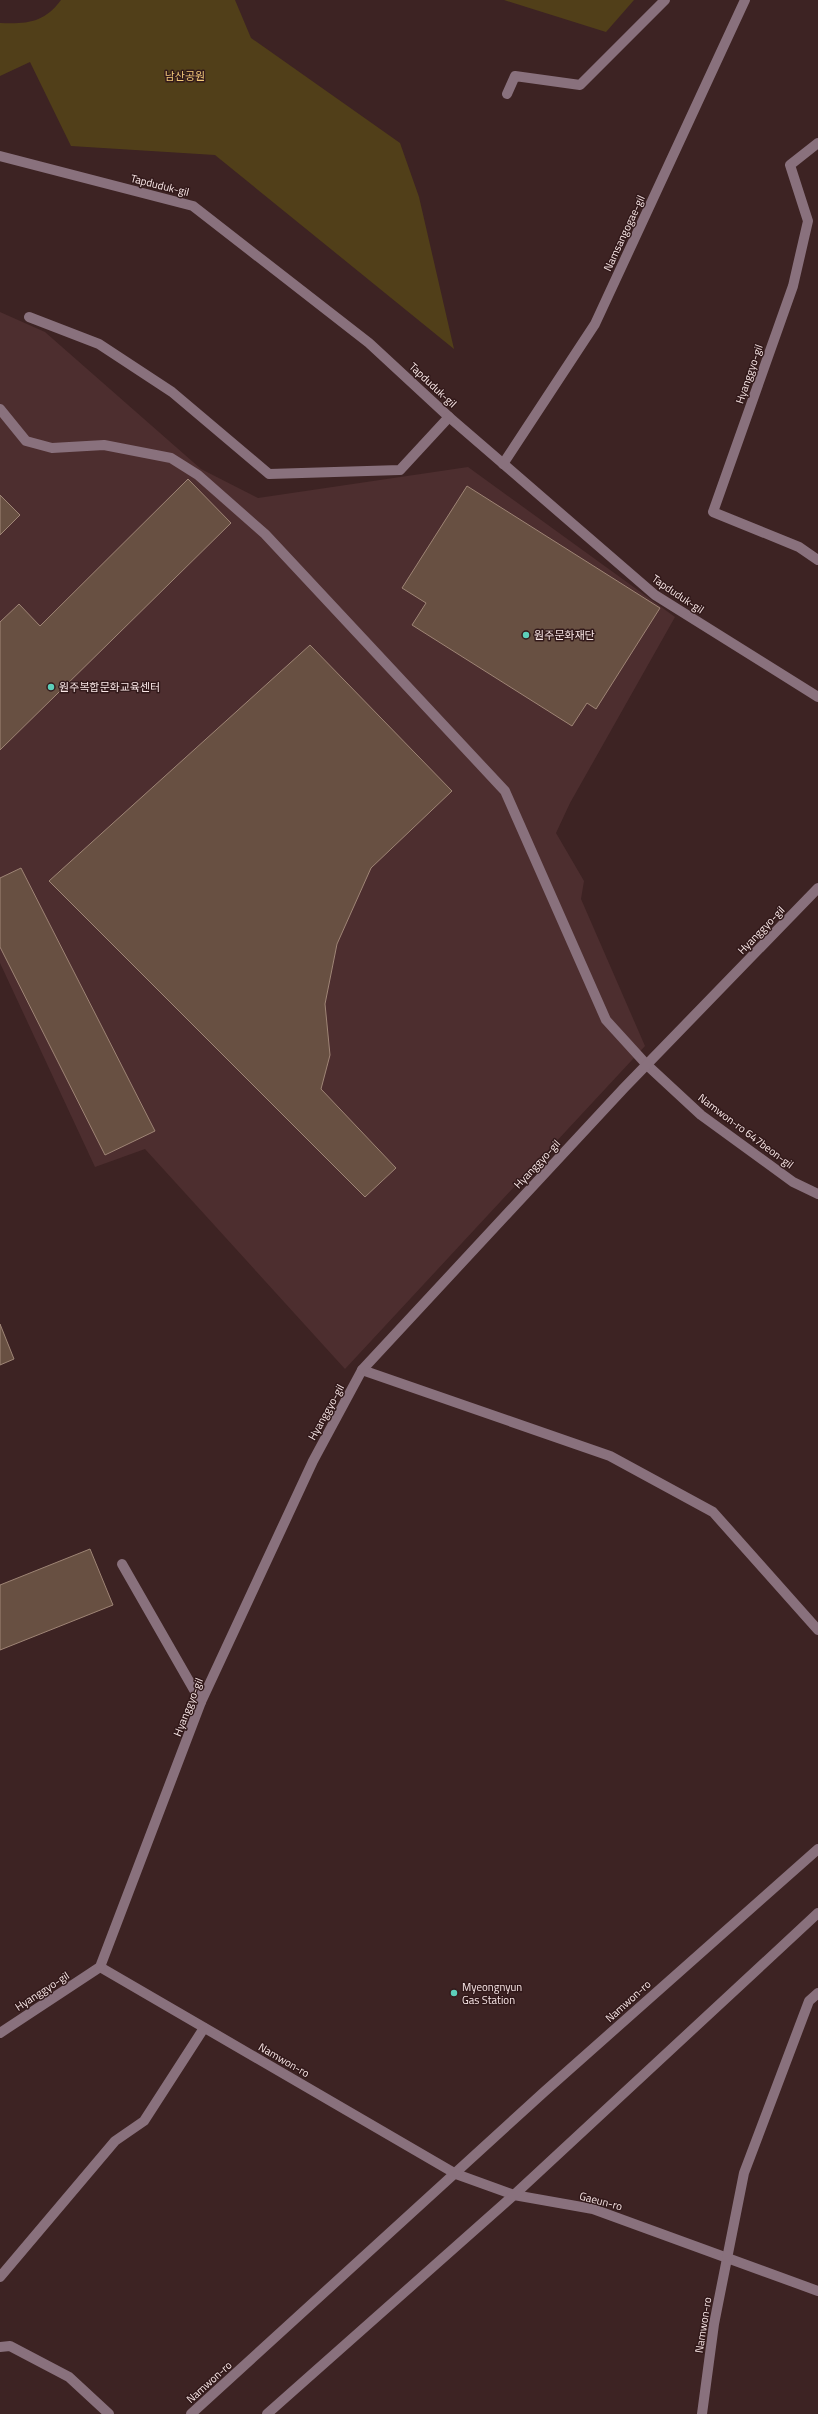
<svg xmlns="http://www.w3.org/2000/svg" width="818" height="2414" font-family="'Titillium Web','Noto Sans KR',sans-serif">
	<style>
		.built { fill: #4d2e2f }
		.green { fill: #513f19 }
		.building { fill: #685042; stroke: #9f8576 }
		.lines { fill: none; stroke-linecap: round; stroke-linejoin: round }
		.minor { stroke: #89717d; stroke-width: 10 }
		.poi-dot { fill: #5dceb9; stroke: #32191a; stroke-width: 1.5 }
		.labels { text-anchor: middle; stroke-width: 3; stroke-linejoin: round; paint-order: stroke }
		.park-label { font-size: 11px; fill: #f4ca7a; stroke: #32191a }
		.street-label { font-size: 11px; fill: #fae8e8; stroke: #32191a }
		.poi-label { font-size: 11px; fill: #fae8e8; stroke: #32191a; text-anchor: start }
	</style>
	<rect width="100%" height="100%" fill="#3d2323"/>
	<polygon class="built" points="0,312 45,332 201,469 258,498 468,467 675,617 570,803 556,833 584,881 581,899 645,1046 345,1369 145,1149 95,1167 0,963"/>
	<g class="green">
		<path d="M61,0H235L251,38L400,143L419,197L454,349L215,155L71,146L30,62L0,76V23C27,24 44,23 61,0Z"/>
		<polygon points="504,0 634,0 606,32"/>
	</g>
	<g class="building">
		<polygon points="188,479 231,523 0,750 0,622 19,604 40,626"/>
		<polygon points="467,486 660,608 596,709 587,703 572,726 412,625 426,603 402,588"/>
		<polygon points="0,495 20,515 0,535"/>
		<polygon points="310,645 452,791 371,868 337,944 325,1004 330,1055 321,1089 396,1168 365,1197 49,881"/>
		<polygon points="21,868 155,1131 105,1155 0,947 0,878"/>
		<polygon points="0,1324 14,1359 0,1365"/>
		<polygon points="90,1549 113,1605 0,1650 0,1585"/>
	</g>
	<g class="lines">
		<g class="minor">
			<polyline points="507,94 515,76 580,85 665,0"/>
			<polyline points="818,143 790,165 808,221 793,286 713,512 799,547 818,560"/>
			<polyline points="0,156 193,206 369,343 449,417 655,595 818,697"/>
			<polyline points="29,317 99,344 172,392 269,474 400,470 449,417"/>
			<polyline points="0,409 26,441 52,448 104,445 171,458 198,475 265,534 505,791 606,1020 647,1065 701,1115 793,1182 818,1194"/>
			<polyline points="503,464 595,324 745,0"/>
			<polyline points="362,1370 610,1456 713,1512 818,1630"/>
			<polyline points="122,1564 201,1702"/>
			<polyline points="100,1967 456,2174 514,2195 593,2209 818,2291"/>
			<polyline points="0,2033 100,1967 201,1702 313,1461 362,1370 624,1088 818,888"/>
			<polyline points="0,2277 115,2141 144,2121 204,2028"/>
			<polyline points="0,2347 10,2346 69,2377 109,2414"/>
			<polyline points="191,2414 544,2092 818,1849"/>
			<polyline points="267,2414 514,2195 818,1913"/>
			<polyline points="702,2414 714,2324 744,2173 809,2001 818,1993"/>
		</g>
	</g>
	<g class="poi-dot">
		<circle cx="526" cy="635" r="4"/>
		<circle cx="51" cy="687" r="4"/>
		<circle cx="454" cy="1993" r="4"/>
	</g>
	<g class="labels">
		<g class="park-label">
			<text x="185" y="80">남산공원</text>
		</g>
		<g class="street-label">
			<text transform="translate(160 185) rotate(14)" y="4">Tapduduk-gil</text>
			<text transform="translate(624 233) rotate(-65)" y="4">Namsangogae-gil</text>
			<text transform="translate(749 374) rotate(-71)" y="4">Hyanggyo-gil</text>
			<text transform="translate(433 385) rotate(43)" y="4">Tapduduk-gil</text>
			<text transform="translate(678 594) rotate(34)" y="4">Tapduduk-gil</text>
			<text transform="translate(761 930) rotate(-46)" y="4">Hyanggyo-gil</text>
			<text transform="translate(746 1131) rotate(37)" y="4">Namwon-ro 647beon-gil</text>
			<text transform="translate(537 1164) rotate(-47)" y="4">Hyanggyo-gil</text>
			<text transform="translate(326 1412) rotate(-61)" y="4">Hyanggyo-gil</text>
			<text transform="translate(188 1707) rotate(-68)" y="4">Hyanggyo-gil</text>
			<text transform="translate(42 1991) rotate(-33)" y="4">Hyanggyo-gil</text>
			<text transform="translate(628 2001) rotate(-42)" y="4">Namwon-ro</text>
			<text transform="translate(284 2060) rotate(30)" y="4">Namwon-ro</text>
			<text transform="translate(601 2201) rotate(15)" y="4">Gaeun-ro</text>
			<text transform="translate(703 2325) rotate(-81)" y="4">Namwon-ro</text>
			<text transform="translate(209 2382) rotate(-42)" y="4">Namwon-ro</text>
		</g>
		<g class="poi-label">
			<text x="534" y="639">원주문화재단</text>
			<text x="59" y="691">원주복합문화교육센터</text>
			<text x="462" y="1991">Myeongnyun<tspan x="462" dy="13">Gas Station</tspan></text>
		</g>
	</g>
</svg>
